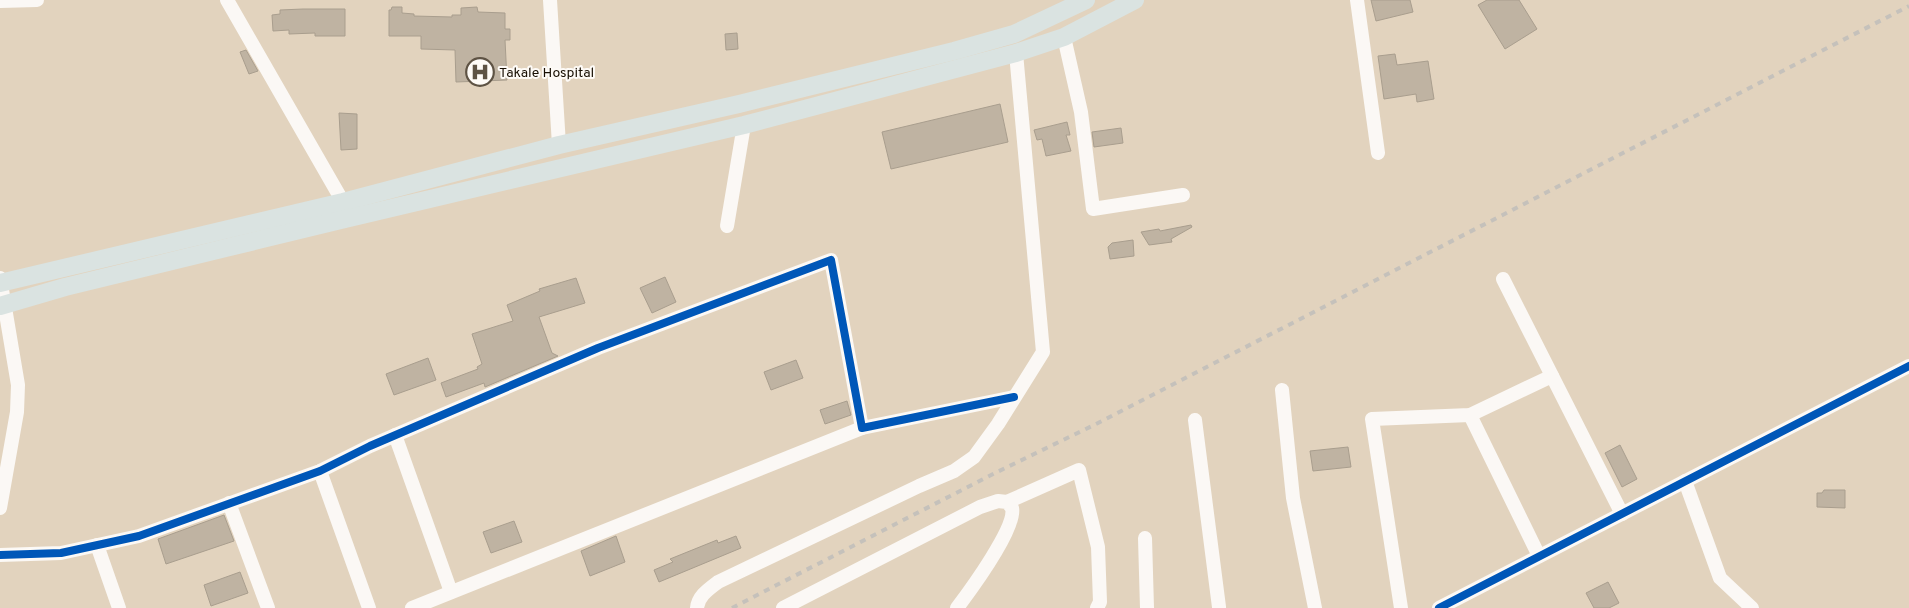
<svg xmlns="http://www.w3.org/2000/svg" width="1909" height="608" font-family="Overpass,sans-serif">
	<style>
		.building { fill: #bfb3a2; stroke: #a99e8e }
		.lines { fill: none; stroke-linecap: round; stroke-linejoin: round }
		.minor { stroke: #fbf8f5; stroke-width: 14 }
		.major { stroke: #dae3e1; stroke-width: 18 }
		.rail { stroke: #c5c1bb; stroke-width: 4; stroke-dasharray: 6 6; stroke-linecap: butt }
		.cycleway-casing { stroke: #fefbf7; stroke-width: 11 }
		.cycleway { stroke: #0057b8; stroke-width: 8 }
		.labels { text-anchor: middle; stroke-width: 4; stroke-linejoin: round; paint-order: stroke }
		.poi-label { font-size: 14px; fill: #170e02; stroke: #fefbf7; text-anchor: start }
	</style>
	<rect width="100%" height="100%" fill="#e2d3be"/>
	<g class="building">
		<polygon points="1371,0 1410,0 1413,12 1376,21"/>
		<polygon points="1487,0 1519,0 1537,29 1505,49 1478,5"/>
		<polygon points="392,7 402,7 402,13 414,14 414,16 452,17 452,15 461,15 461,8 477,7 478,12 505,13 505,29 510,29 510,40 505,40 507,80 456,82 455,50 421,49 421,36 389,36 389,10 391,10"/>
		<polygon points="303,9 345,9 345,36 315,36 315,33 289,34 289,30 273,31 272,15 280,14 280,10"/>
		<polygon points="737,33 738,49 726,50 725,34"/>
		<polygon points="246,50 258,71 249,74 240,52"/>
		<polygon points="1395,54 1397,65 1428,61 1434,99 1417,102 1416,94 1384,99 1378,56"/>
		<polygon points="1000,104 1008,142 891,169 882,132"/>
		<polygon points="339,113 357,114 357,149 341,150"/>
		<polygon points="1067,122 1070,135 1066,135 1071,151 1046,156 1042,139 1037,140 1034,130"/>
		<polygon points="1121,128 1123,143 1094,147 1092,132"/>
		<polygon points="1191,225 1192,227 1171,239 1172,242 1149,245 1141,232 1159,229 1160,231"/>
		<polygon points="1133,240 1134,256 1110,259 1108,247 1112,243"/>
		<polygon points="665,277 676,302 652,313 640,288"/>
		<polygon points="576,278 585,303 539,317 552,353 558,356 485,387 484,383 446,397 441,383 478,369 477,367 482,364 472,334 513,321 507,305 540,291 539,289"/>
		<polygon points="428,358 436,380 394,395 386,374"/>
		<polygon points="796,360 803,378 771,390 764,372"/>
		<polygon points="847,401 851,415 825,424 820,410"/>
		<polygon points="1620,445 1637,479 1622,487 1605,453"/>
		<polygon points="1348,447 1351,467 1313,471 1310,451"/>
		<polygon points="1824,490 1845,490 1845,508 1817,507 1817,493 1822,493"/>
		<polygon points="224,515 234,541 166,564 158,539"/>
		<polygon points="514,521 522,542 491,553 483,532"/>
		<polygon points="616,536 625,562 590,576 581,551"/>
		<polygon points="736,536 741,548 659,582 654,570 673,562 670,559 717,540 718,543"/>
		<polygon points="240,572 248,593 211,606 204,585"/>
		<polygon points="1608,582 1619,603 1609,608 1594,608 1586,593"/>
	</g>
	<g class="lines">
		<g class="minor">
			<polyline points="227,0 343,202"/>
			<polyline points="550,0 559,145"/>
			<polyline points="1357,0 1378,153"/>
			<polyline points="0,1 37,0"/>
			<polyline points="1064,37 1081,112 1093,209 1183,195"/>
			<polyline points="727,226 744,125"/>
			<polyline points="0,278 18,385 17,412 0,508"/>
			<polyline points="1503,279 1622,514"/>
			<polyline points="1282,390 1293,498 1315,608"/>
			<polyline points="1470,415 1539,556"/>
			<polyline points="1195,420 1219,607"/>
			<polyline points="395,435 451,592"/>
			<polyline points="320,471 369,608"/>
			<polyline points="1685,481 1720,578 1752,608"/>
			<polyline points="1007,502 1079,470 1098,547 1100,602 1097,608"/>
			<polyline points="229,503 268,608"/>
			<polyline points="1145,538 1147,608"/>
			<polyline points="97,545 119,608"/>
			<polyline points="0,555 61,553 139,536 320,471 370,446 598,348 831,260 862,428 1014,397"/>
			<polyline points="412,608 862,428"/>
			<path d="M697,608C698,596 709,589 718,582L919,486L954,471L974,457L998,424L1043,352L1016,53"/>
			<path d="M783,608L980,507L998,501L1007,502C1008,503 1011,507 1012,508C1017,527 969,592 957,608"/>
			<polyline points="1401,608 1372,419 1470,415 1552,376"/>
			<polyline points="1439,608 1909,366"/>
		</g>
		<g class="major">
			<polyline points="0,283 343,202 559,145 739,104 954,51 1014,34 1086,0"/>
			<polyline points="0,306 65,287 345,219 744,125 1016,53 1064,37 1135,0"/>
		</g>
		<polyline class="rail" points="732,608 995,473 1094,425 1909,6"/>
		<defs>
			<g id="cycleway">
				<polyline points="0,555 61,553 139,536 320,471 370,446 598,348 831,260 862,428 1014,397"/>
				<polyline points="1439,608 1909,366"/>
			</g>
		</defs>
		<use href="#cycleway" class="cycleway-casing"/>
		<use href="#cycleway" class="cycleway"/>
	</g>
	<defs>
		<symbol id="hospital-ring" viewBox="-11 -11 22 22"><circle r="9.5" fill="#fefbf7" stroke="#5e5344" stroke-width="1.5"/><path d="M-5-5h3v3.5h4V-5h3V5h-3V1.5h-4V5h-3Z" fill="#5e5344"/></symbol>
	</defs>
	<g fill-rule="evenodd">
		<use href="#hospital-ring" x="464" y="56" width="32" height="32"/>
	</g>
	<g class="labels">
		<g class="poi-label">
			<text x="499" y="77">Takale Hospital</text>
		</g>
	</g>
</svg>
